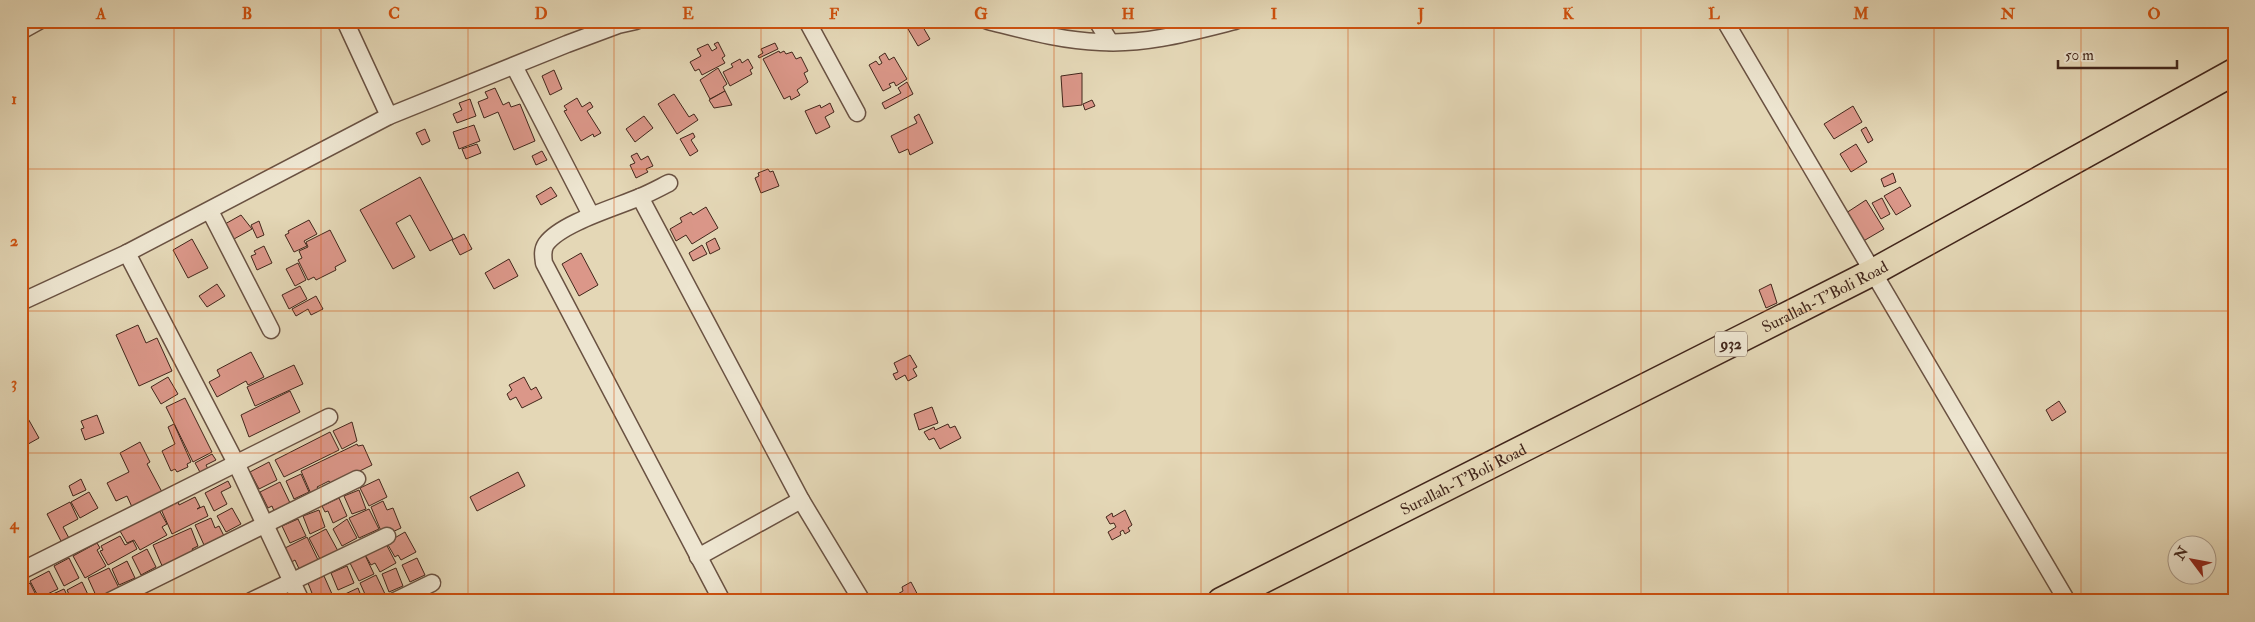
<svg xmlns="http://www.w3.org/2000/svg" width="2255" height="622" font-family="'IM FELL Double Pica',serif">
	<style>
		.building { fill: #db9789; stroke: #42261b }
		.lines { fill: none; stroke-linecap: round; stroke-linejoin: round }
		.minor-casing { stroke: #6a5242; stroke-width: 19 }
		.primary-casing { stroke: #42261b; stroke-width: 29 }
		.minor { stroke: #ede5d0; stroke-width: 16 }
		.primary { stroke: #e4d7b6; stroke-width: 26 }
		.grid { fill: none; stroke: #cf510e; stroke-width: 1; stroke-opacity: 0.55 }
		.labels { text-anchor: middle; stroke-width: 5; stroke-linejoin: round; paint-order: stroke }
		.shield { fill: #ede5d0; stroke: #755f51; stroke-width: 1 }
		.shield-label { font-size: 15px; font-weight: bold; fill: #42261b }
		.street-label { font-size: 16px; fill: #42261b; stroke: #ede5d0 }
		.neatline { fill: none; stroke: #cf510e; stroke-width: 2 }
		.grid-label { font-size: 16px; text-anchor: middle; font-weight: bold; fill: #cf510e }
	</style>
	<rect width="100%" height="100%" fill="#e4d7b6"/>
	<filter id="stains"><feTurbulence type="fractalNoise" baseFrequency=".004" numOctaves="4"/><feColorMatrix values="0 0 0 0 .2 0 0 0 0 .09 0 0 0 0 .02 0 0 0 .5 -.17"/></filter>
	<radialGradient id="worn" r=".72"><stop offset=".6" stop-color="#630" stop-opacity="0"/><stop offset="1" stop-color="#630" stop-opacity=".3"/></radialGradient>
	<g class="building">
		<polygon points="920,22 930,39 918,46 908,29"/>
		<polygon points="718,42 725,56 722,58 725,63 702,75 699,69 695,71 690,62 701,56 697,49 708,44 712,51 717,48 714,44"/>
		<polygon points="775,43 778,49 759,58 758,56 763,53 761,49"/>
		<polygon points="779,51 780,53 784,51 786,54 792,52 796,59 801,57 808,71 804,73 808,82 797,90 800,95 791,100 790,96 784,99 763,59"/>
		<polygon points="885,53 889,60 894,57 907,79 896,86 894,82 889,84 891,87 883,91 869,65 876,61 879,65 882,63 879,57"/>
		<polygon points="740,59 742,63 748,59 753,68 750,70 752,74 730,86 723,72 733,67 731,64"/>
		<polygon points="718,68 727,84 723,87 725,91 710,99 700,80"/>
		<polygon points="554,70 562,89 550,95 542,76"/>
		<polygon points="1082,73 1082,105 1063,107 1061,76"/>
		<polygon points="907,82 913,94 885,109 882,103 901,93 898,88"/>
		<polygon points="495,88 503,105 509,102 511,107 520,104 535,141 514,150 498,112 484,118 478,102 488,98 485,92"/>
		<polygon points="725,91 732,105 714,108 709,100"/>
		<polygon points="674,94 689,117 694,114 698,120 677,134 658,104"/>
		<polygon points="577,98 582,107 590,102 593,107 587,111 601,133 594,137 593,134 581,141 564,111 567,110 564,106"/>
		<polygon points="470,99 476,116 457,123 453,114 462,110 459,103"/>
		<polygon points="1092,100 1095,106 1085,110 1083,104"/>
		<polygon points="830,103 834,112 825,117 830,127 816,134 805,111 820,105 821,108"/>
		<polygon points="1853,106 1862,122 1834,139 1824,124"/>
		<polygon points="919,114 933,143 910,155 908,149 899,153 891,136 917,123 914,117"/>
		<polygon points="644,116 653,128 635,142 626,129"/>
		<polygon points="474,125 480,141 459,149 453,132"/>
		<polygon points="1866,127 1873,140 1868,143 1861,130"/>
		<polygon points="425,129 430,141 422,145 416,133"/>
		<polygon points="693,133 695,137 691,140 698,151 690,156 680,139"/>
		<polygon points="477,144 481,153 466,159 462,149"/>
		<polygon points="1856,144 1867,162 1851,172 1840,154"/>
		<polygon points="542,151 547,160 536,165 532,156"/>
		<polygon points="637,153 641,160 648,156 653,166 646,169 648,172 636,178 630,165 635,163 631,156"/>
		<polygon points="768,169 770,172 773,171 779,186 761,193 755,178 759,176 758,173"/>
		<polygon points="1893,173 1896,182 1884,187 1881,179"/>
		<polygon points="420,177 453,239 430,251 410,215 396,223 415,257 393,269 360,210"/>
		<polygon points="551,187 557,196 541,205 536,196"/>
		<polygon points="1900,187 1911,206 1896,215 1884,196"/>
		<polygon points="1882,198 1890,214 1881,219 1872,203"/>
		<polygon points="1866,200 1884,229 1860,243 1843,215"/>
		<polygon points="706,207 718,228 692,244 686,235 676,241 670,229 682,222 680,218 691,212 693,215"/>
		<polygon points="241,215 252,229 234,239 225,224"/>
		<polygon points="309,220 317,234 304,241 307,246 294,252 285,235 289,233 288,231"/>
		<polygon points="259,221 264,235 257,238 251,225"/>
		<polygon points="330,230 346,261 335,267 336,270 316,280 314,277 308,280 298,260 302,258 299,251 308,247 306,242"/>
		<polygon points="464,234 472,249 460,255 452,240"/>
		<polygon points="715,238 720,249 710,254 706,243"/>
		<polygon points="192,239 208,268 188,278 173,250"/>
		<polygon points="702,245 707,254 693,261 689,253"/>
		<polygon points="264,246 272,263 257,270 251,256 256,254 254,251"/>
		<polygon points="581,253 598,285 579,296 562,264"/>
		<polygon points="509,259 518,276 494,289 485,273"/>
		<polygon points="298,263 306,280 295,286 286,269"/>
		<polygon points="217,284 225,296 207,307 199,296"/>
		<polygon points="1771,284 1777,303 1766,308 1759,290"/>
		<polygon points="300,286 307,299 289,309 282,295"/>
		<polygon points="316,296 323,309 311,315 308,309 296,316 292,309"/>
		<polygon points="138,325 146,343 157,338 172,371 139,386 116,335"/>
		<polygon points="251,352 264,377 248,385 246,381 217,397 209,382 220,376 217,370"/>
		<polygon points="910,355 917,367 913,369 917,376 908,381 905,375 896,380 893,374 898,372 894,363"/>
		<polygon points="294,365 303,384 255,406 247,387"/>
		<polygon points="168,377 178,394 161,404 151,387"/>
		<polygon points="524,377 531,390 536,387 542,398 522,408 516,397 510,400 507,394 512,390 509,385"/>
		<polygon points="290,391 300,412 249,437 241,415"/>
		<polygon points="185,398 212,452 193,462 166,407"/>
		<polygon points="2059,401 2066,412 2052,421 2046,410"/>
		<polygon points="932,407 938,423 919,430 914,414"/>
		<polygon points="26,415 39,438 21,448 21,418"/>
		<polygon points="97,415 104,433 85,440 81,429 84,428 81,421"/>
		<polygon points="352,422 357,441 342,449 333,431"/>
		<polygon points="174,424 191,462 187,464 188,467 177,472 175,469 171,471 162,451 175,444 168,427"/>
		<polygon points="948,424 950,428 955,426 961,438 940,449 934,438 929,440 924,432 934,427 935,430"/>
		<polygon points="330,432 339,450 284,477 275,460"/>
		<polygon points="140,442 150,462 147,464 162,492 132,507 127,496 116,501 107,483 129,472 120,453"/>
		<polygon points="357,444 358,446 363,445 372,465 331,485 329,481 317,487 319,490 311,494 301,471"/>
		<polygon points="212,454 216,460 206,465 209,471 201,474 195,463"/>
		<polygon points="269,462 277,480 259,489 250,472"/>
		<polygon points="518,472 525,486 477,511 470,497"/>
		<polygon points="301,474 309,492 294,499 286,481"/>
		<polygon points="81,479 86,490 73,496 69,486"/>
		<polygon points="379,479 387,497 369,506 360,488"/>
		<polygon points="228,481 231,487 221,492 227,504 214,511 205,493"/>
		<polygon points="280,482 290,503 274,511 272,506 268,508 260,492"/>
		<polygon points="359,490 366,509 352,514 344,496"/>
		<polygon points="89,492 98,508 80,518 71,502"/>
		<polygon points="195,497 200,507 197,509 204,506 208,516 172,534 161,509 178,501 179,505"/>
		<polygon points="339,498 347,516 333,523 328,511 325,512 322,506"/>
		<polygon points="383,501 387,510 393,508 401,528 390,533 381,531 371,507"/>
		<polygon points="70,502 78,519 63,527 70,540 62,543 47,514"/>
		<polygon points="232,508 241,524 226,532 217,516"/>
		<polygon points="369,509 379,529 359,538 349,518"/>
		<polygon points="159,510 167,524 162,527 167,535 140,550 134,540 127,543 120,531"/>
		<polygon points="319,510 325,527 310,534 303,516"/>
		<polygon points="1125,510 1132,525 1128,528 1130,531 1125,534 1123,530 1120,532 1121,535 1112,540 1108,532 1116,527 1114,523 1110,524 1106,517 1112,513 1113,517"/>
		<polygon points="211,518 215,528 219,526 224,536 204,545 195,525"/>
		<polygon points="298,519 306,536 290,543 282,526"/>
		<polygon points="347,519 357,538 342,546 333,529"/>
		<polygon points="191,528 198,546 192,549 194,552 163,568 153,545"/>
		<polygon points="326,529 338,551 321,561 309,538"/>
		<polygon points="405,532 416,552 401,560 398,555 395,557 388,545 392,543 391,540"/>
		<polygon points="120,536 125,545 133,541 137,549 108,565 100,551 103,550 101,546"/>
		<polygon points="307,537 319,562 300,571 295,560 290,563 283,549"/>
		<polygon points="385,542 396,563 380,572 375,563 371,565 364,553"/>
		<polygon points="97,543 100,548 97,550 106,566 85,578 73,556"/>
		<polygon points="147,549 156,567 141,575 132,557"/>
		<polygon points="364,553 374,574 359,581 349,561"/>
		<polygon points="69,558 79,578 64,586 54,566"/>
		<polygon points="417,558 425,575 410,582 402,565"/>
		<polygon points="127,561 135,578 119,585 112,569"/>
		<polygon points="347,566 354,583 338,590 331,573"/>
		<polygon points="109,568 120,590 98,600 88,578"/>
		<polygon points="396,568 403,586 389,592 382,574"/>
		<polygon points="49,571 58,589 39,598 30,581"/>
		<polygon points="376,575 385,594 368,601 360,583"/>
		<polygon points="324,576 332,594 315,601 308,583"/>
		<polygon points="82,582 91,601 72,601 67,590"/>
		<polygon points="911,582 921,601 885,601 903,591 902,587"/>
		<polygon points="30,583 38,599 21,601 21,587"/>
		<polygon points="358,588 363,601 345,601 343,595"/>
		<polygon points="64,589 70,601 45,601 44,598"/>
	</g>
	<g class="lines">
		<defs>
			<g id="minor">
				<polyline points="345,21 389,116"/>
				<polyline points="807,21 857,113"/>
				<path d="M988,21C1024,30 1062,41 1100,42C1146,45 1191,32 1235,21"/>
				<polyline points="1097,21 1110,42"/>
				<polyline points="1725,21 2067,601"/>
				<polyline points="21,31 39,21"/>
				<polyline points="514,66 591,215"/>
				<path d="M669,183C659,188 650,193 640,197C617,207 561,223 546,244C542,250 543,256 544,263L722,601"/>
				<polyline points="640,197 801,500 862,601"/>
				<polyline points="210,211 271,330"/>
				<polyline points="127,253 236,463 301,601"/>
				<polyline points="21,302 127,253 389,116 567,44 618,25 636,21"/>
				<polyline points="698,557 801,500"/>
				<polyline points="21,571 329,417"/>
				<polyline points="110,601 357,479"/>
				<polyline points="251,601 387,536"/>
				<polyline points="395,601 432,583"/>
			</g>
			<g id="primary">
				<path id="s1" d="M1221,601L1873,272L2234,72"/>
			</g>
		</defs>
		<use href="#minor" class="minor-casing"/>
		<use href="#primary" class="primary-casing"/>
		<use href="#minor" class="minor"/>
		<use href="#primary" class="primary"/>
	</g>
	<path class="grid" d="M174,21V601M321,21V601M468,21V601M614,21V601M761,21V601M908,21V601M1054,21V601M1201,21V601M1348,21V601M1494,21V601M1641,21V601M1788,21V601M1934,21V601M2081,21V601M21,169H2234M21,311H2234M21,453H2234"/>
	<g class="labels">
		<rect class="shield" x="1715" y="331.5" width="32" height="25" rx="4"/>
		<g class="shield-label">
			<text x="1731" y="349">932</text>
		</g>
		<g class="street-label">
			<text dy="6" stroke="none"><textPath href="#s1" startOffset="676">Surallah-T'Boli Road</textPath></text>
			<text dy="6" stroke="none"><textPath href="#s1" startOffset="271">Surallah-T'Boli Road</textPath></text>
		</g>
	</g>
	<rect width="2255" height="622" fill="none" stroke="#e4d7b6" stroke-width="55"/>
	<g transform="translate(2192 560) rotate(302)"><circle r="24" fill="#ede5d0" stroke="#a99988"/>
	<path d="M0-4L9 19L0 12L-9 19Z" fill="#8f2418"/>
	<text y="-8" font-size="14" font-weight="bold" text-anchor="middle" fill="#42261b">N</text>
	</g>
	<path d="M2058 60v8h119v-8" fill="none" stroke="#42261b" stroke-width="2.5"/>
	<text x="2065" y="60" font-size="15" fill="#42261b" stroke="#ede5d0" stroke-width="4" paint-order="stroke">50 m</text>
	<rect x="28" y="28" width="2200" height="566" class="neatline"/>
	<g class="grid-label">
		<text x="101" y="19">A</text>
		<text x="247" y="19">B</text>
		<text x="394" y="19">C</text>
		<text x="541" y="19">D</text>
		<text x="688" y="19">E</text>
		<text x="834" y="19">F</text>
		<text x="981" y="19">G</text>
		<text x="1128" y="19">H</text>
		<text x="1274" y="19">I</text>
		<text x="1421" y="19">J</text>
		<text x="1568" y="19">K</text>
		<text x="1714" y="19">L</text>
		<text x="1861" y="19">M</text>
		<text x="2008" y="19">N</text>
		<text x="2154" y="19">O</text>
		<text x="14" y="104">1</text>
		<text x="14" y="246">2</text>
		<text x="14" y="388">3</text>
		<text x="14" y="529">4</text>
	</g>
	<rect width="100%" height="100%" filter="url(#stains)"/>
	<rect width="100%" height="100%" fill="url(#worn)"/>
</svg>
